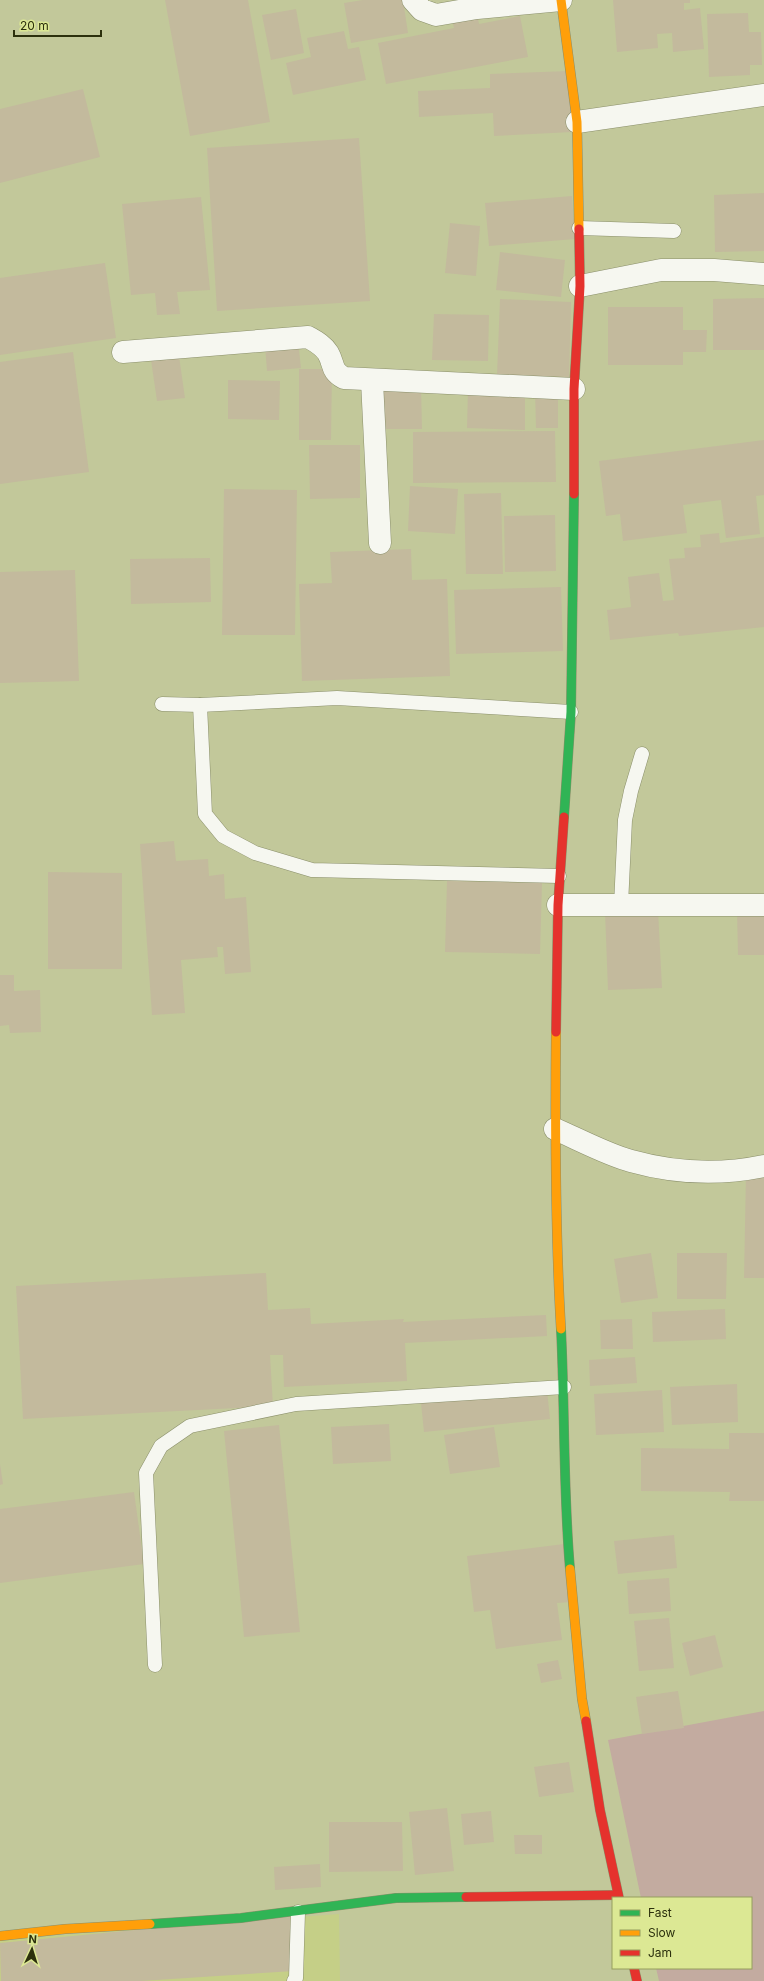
<svg xmlns="http://www.w3.org/2000/svg" width="764" height="1981" font-family="Inter,sans-serif">
	<style>
		.built { fill: #c5cf87 }
		.green { fill: #c3aba0 }
		.building { fill: #c3ba9d }
		.lines { fill: none; stroke-linecap: round; stroke-linejoin: round }
		.lane-casing { stroke: #8a8f6a; stroke-width: 15 }
		.street-casing { stroke: #8a8f6a; stroke-width: 23 }
		.fast-casing { stroke: #8a8f6a; stroke-width: 10 }
		.slow-casing { stroke: #8a8f6a; stroke-width: 10 }
		.jam-casing { stroke: #8a8f6a; stroke-width: 10 }
		.lane { stroke: #f6f7f0; stroke-width: 14 }
		.street { stroke: #f6f7f0; stroke-width: 22 }
		.fast { stroke: #30b455; stroke-width: 9 }
		.slow { stroke: #ff9f0a; stroke-width: 9 }
		.jam { stroke: #e5322d; stroke-width: 9 }
	</style>
	<rect width="100%" height="100%" fill="#c2c89a"/>
	<polygon class="built" points="339,1914 340,1981 0,1981 0,1940"/>
	<polygon class="green" points="764,1711 764,1981 659,1981 656,1968 751,1968 751,1898 641,1898 608,1740"/>
	<g class="building">
		<polygon points="165,0 248,0 270,122 190,136"/>
		<polygon points="363,0 403,0 408,33 351,43 344,3"/>
		<polygon points="613,0 690,0 690,3 684,3 684,10 700,8 704,49 673,52 672,33 657,34 658,48 617,52"/>
		<polygon points="296,9 304,53 271,60 262,15"/>
		<polygon points="476,10 479,24 520,16 528,57 386,84 378,43 454,28 451,15"/>
		<polygon points="748,13 749,32 761,32 762,65 750,65 750,75 709,77 707,14"/>
		<polygon points="344,31 348,49 359,47 366,80 293,95 286,63 311,57 307,38"/>
		<polygon points="569,71 572,132 494,136 493,113 419,117 418,91 490,88 490,74"/>
		<polygon points="83,89 100,157 0,183 0,109"/>
		<polygon points="359,138 370,301 217,311 207,148"/>
		<polygon points="764,193 764,251 715,252 714,195"/>
		<polygon points="572,196 575,239 489,246 485,203"/>
		<polygon points="201,197 210,290 177,292 180,314 157,315 155,293 131,295 122,204"/>
		<polygon points="450,223 480,226 476,276 445,273"/>
		<polygon points="500,252 565,260 561,297 496,290"/>
		<polygon points="105,263 116,338 0,355 0,278"/>
		<polygon points="764,298 764,350 713,350 713,299"/>
		<polygon points="500,299 571,302 569,377 497,375"/>
		<polygon points="608,307 683,307 683,330 707,330 706,352 683,352 683,365 608,365"/>
		<polygon points="434,314 489,315 488,361 432,360"/>
		<polygon points="298,341 301,368 267,371 265,345"/>
		<polygon points="73,352 89,472 0,484 0,362"/>
		<polygon points="179,356 185,398 157,401 151,360"/>
		<polygon points="299,369 332,369 331,440 299,440"/>
		<polygon points="228,380 280,381 279,420 228,419"/>
		<polygon points="421,386 422,429 380,429 380,387"/>
		<polygon points="468,389 525,390 525,430 467,428"/>
		<polygon points="535,389 558,389 558,428 536,428"/>
		<polygon points="555,431 556,482 413,483 413,432"/>
		<polygon points="764,440 764,495 756,496 760,534 726,538 721,500 683,505 687,533 623,541 620,514 606,516 599,461"/>
		<polygon points="309,445 360,445 360,498 310,499"/>
		<polygon points="410,486 458,489 455,534 408,531"/>
		<polygon points="224,489 297,490 295,635 222,635"/>
		<polygon points="501,493 503,574 466,574 464,494"/>
		<polygon points="555,515 556,571 505,572 504,516"/>
		<polygon points="719,533 720,543 764,537 764,627 679,636 678,633 610,640 607,610 631,607 628,577 659,573 663,601 674,600 669,559 685,558 684,548 701,547 700,535"/>
		<polygon points="411,549 412,580 447,579 450,676 302,681 299,584 332,583 330,552"/>
		<polygon points="210,558 211,602 131,604 130,559"/>
		<polygon points="75,570 79,681 0,683 0,572"/>
		<polygon points="561,587 563,651 456,654 454,590"/>
		<polygon points="174,841 176,861 208,859 209,876 224,874 225,899 246,897 251,972 225,974 223,947 217,947 218,957 181,960 185,1013 152,1015 140,844"/>
		<polygon points="48,872 122,873 122,969 48,969"/>
		<polygon points="447,881 542,883 540,954 445,952"/>
		<polygon points="658,910 662,988 608,990 605,912"/>
		<polygon points="737,911 764,911 764,955 738,955"/>
		<polygon points="0,975 14,975 14,991 40,990 41,1032 10,1033 9,1025 0,1026"/>
		<polygon points="746,1173 764,1173 764,1278 744,1278"/>
		<polygon points="651,1253 658,1298 621,1303 614,1259"/>
		<polygon points="677,1253 727,1253 726,1299 677,1299"/>
		<polygon points="266,1273 268,1310 310,1308 311,1324 404,1319 403,1322 546,1315 547,1336 405,1343 407,1381 284,1387 283,1355 270,1355 273,1406 23,1419 16,1286"/>
		<polygon points="725,1309 726,1339 653,1342 652,1312"/>
		<polygon points="632,1319 633,1349 601,1349 600,1320"/>
		<polygon points="635,1357 637,1383 590,1386 589,1360"/>
		<polygon points="737,1384 738,1422 672,1425 670,1387"/>
		<polygon points="547,1390 550,1419 424,1432 421,1403"/>
		<polygon points="662,1390 664,1432 596,1435 594,1394"/>
		<polygon points="389,1424 391,1461 333,1464 331,1427"/>
		<polygon points="279,1425 300,1632 244,1637 224,1431"/>
		<polygon points="494,1427 500,1467 450,1474 444,1435"/>
		<polygon points="729,1433 764,1433 764,1501 729,1501 730,1492 641,1491 641,1448 729,1449"/>
		<polygon points="0,1464 3,1484 0,1485"/>
		<polygon points="134,1492 144,1564 0,1583 0,1509"/>
		<polygon points="674,1535 677,1568 618,1574 614,1541"/>
		<polygon points="564,1544 572,1602 557,1603 562,1640 496,1649 490,1610 474,1612 467,1556"/>
		<polygon points="669,1578 671,1611 629,1614 627,1581"/>
		<polygon points="669,1618 674,1668 639,1671 634,1621"/>
		<polygon points="715,1635 723,1667 690,1676 682,1643"/>
		<polygon points="558,1660 562,1679 541,1683 537,1664"/>
		<polygon points="678,1691 684,1728 642,1734 636,1697"/>
		<polygon points="569,1762 574,1792 539,1797 534,1767"/>
		<polygon points="447,1808 454,1871 415,1875 409,1812"/>
		<polygon points="491,1811 494,1842 464,1845 461,1814"/>
		<polygon points="329,1822 402,1822 403,1871 329,1872"/>
		<polygon points="514,1835 542,1835 542,1854 515,1854"/>
		<polygon points="320,1864 321,1887 275,1890 274,1867"/>
		<polygon points="290,1915 294,1971 141,1981 1,1981 0,1943"/>
	</g>
	<g class="lines">
		<defs>
			<g id="lane">
				<polyline points="579,228 674,231"/>
				<polyline points="162,704 200,705 337,698 571,712"/>
				<polyline points="200,705 205,814 223,836 255,853 312,870 559,876"/>
				<polyline points="621,905 625,820 631,791 642,754"/>
				<polyline points="155,1665 146,1473 161,1446 190,1426 296,1404 564,1387"/>
				<polyline points="294,1981 296,1978 298,1912"/>
			</g>
			<g id="street">
				<polyline points="413,0 422,10 436,15 477,8 561,0"/>
				<polyline points="577,122 764,95"/>
				<polyline points="580,286 661,270 714,270 764,274"/>
				<path d="M123,352L308,337C315,341 323,345 328,353C335,365 330,370 344,378L574,389"/>
				<polyline points="372,381 380,543"/>
				<polyline points="558,905 764,905"/>
				<path d="M555,1129C578,1139 608,1155 631,1161C674,1173 721,1175 764,1166"/>
			</g>
			<g id="fast">
				<polyline points="564,817 571,712 574,494"/>
				<path d="M561,1329C565,1409 563,1489 570,1569"/>
				<polyline points="150,1924 241,1918 396,1898 466,1897"/>
			</g>
			<g id="slow">
				<polyline points="561,0 577,122 579,229"/>
				<path d="M556,1032C555,1131 555,1230 561,1329"/>
				<polyline points="570,1569 582,1699 586,1721"/>
				<polyline points="0,1936 65,1929 150,1924"/>
			</g>
			<g id="jam">
				<polyline points="574,494 574,389 580,286 579,229"/>
				<polyline points="556,1032 558,905 564,817"/>
				<polyline points="586,1721 600,1810 619,1898"/>
				<polyline points="466,1897 618,1895"/>
				<polyline points="634,1968 637,1981"/>
			</g>
		</defs>
		<use href="#lane" class="lane-casing"/>
		<use href="#street" class="street-casing"/>
		<use href="#fast" class="fast-casing"/>
		<use href="#slow" class="slow-casing"/>
		<use href="#jam" class="jam-casing"/>
		<use href="#lane" class="lane"/>
		<use href="#street" class="street"/>
		<use href="#fast" class="fast"/>
		<use href="#slow" class="slow"/>
		<use href="#jam" class="jam"/>
	</g>
	<rect x="612" y="1897" width="140" height="72" fill="#dce894" stroke="#969e5e"/>
	<rect x="620" y="1910" width="20" height="6" fill="#30b455" stroke="#969e5e"/>
	<text x="648" y="1917" font-size="12" fill="#2c300d">Fast</text>
	<rect x="620" y="1930" width="20" height="6" fill="#ff9f0a" stroke="#969e5e"/>
	<text x="648" y="1937" font-size="12" fill="#2c300d">Slow</text>
	<rect x="620" y="1950" width="20" height="6" fill="#e5322d" stroke="#969e5e"/>
	<text x="648" y="1957" font-size="12" fill="#2c300d">Jam</text>
	<g transform="translate(32 1949) rotate(4)" stroke="#dce894" stroke-width="3" paint-order="stroke">
	<path d="M0-3L7 15L0 10L-7 15Z" fill="#2c300d"/>
	<text y="-6" font-size="11" font-weight="bold" text-anchor="middle" fill="#2c300d">N</text>
	</g>
	<path d="M14 30v6h87v-6" fill="none" stroke="#2c300d" stroke-width="2"/>
	<text x="20" y="30" font-size="12" fill="#2c300d" stroke="#dce894" stroke-width="3" paint-order="stroke">20 m</text>
</svg>
